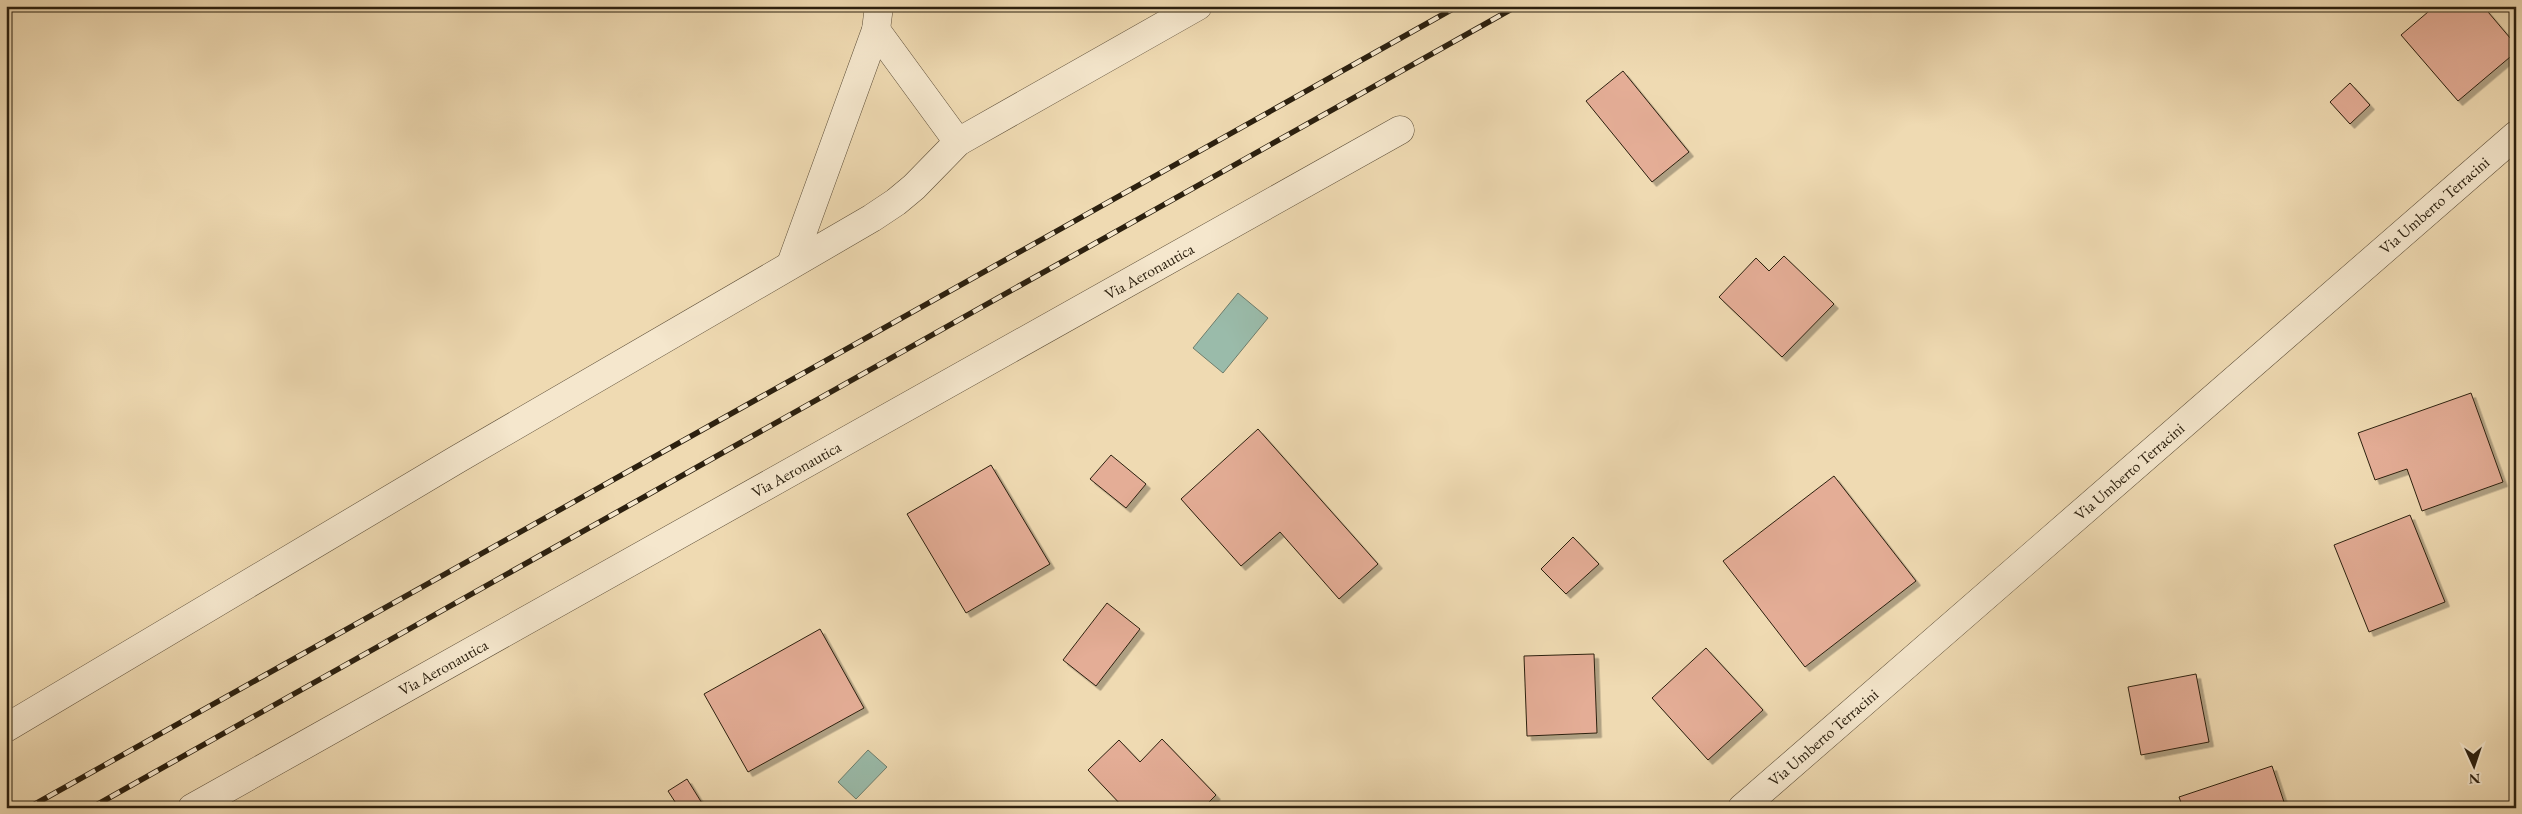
<svg xmlns="http://www.w3.org/2000/svg" width="2522" height="814" font-family="'EB Garamond',serif">
	<style>
		.water { fill: #9abbaa; stroke: #6e7d6c }
		.building { fill: #e4ad96; stroke: #2c200f; filter: url(#shadow) }
		.lines { fill: none; stroke-linecap: round; stroke-linejoin: round }
		.street-casing { stroke: #5d4e38; stroke-width: 29 }
		.street { stroke: #f5e7cd; stroke-width: 28 }
		.rail-casing { stroke: #2c200f; stroke-width: 5.5 }
		.rail { stroke: #f5e7cd; stroke-width: 4; stroke-dasharray: 11; stroke-linecap: butt }
		.labels { text-anchor: middle; stroke-width: 4.5; stroke-linejoin: round; paint-order: stroke }
		.street-label { font-size: 16px; fill: #2c200f; stroke: #f5e7cd }
	</style>
	<defs>
		<filter id="shadow"><feDropShadow dx="4.5" dy="4.5" stdDeviation="0" flood-color="#0004"/></filter>
	</defs>
	<rect width="100%" height="100%" fill="#efdab2"/>
	<filter id="stains"><feTurbulence type="fractalNoise" baseFrequency=".004" numOctaves="4"/><feColorMatrix values="0 0 0 0 .2 0 0 0 0 .09 0 0 0 0 .02 0 0 0 .5 -.17"/></filter>
	<radialGradient id="worn" r=".72"><stop offset=".6" stop-color="#630" stop-opacity="0"/><stop offset="1" stop-color="#630" stop-opacity=".3"/></radialGradient>
	<g class="water">
		<polygon points="1238,293 1268,318 1223,373 1193,348"/>
		<polygon points="868,750 887,767 856,799 838,782"/>
	</g>
	<g class="building">
		<polygon points="2435,6 2483,6 2516,45 2516,52 2458,101 2401,35"/>
		<polygon points="1623,71 1689,152 1652,182 1586,101"/>
		<polygon points="2350,83 2370,105 2350,124 2330,102"/>
		<polygon points="1784,256 1834,304 1782,357 1719,297 1756,258 1769,271"/>
		<polygon points="2471,393 2503,482 2422,511 2407,469 2375,480 2358,433"/>
		<polygon points="1258,429 1378,564 1339,599 1280,532 1241,566 1181,499"/>
		<polygon points="1111,455 1146,484 1126,508 1090,479"/>
		<polygon points="991,465 1050,564 966,613 907,514"/>
		<polygon points="1834,476 1916,581 1805,667 1723,561"/>
		<polygon points="2410,515 2445,602 2369,632 2334,545"/>
		<polygon points="1573,537 1599,564 1566,594 1541,569"/>
		<polygon points="1107,603 1140,629 1096,686 1063,660"/>
		<polygon points="820,629 864,708 748,772 704,694"/>
		<polygon points="1706,648 1763,710 1708,760 1652,698"/>
		<polygon points="1594,654 1597,733 1527,736 1524,656"/>
		<polygon points="2196,674 2209,742 2141,755 2128,687"/>
		<polygon points="1162,739 1216,795 1203,808 1124,808 1088,770 1119,740 1140,762"/>
		<polygon points="2272,766 2286,808 2183,808 2179,797"/>
		<polygon points="687,779 705,808 679,808 668,791"/>
	</g>
	<g class="lines">
		<defs>
			<g id="street">
				<polyline points="876,30 958,142"/>
				<polyline points="791,264 876,30 879,6"/>
				<polyline points="6,728 456,460 872,218 896,202 914,187 958,142 1198,6"/>
				<polyline points="192,808 1400,130"/>
				<polyline points="1742,808 2516,135"/>
			</g>
		</defs>
		<use href="#street" class="street-casing"/>
		<use href="#street" class="street"/>
		<defs>
			<g id="rail">
				<polyline points="28,808 1458,6"/>
				<polyline points="91,808 1517,6"/>
			</g>
		</defs>
		<use href="#rail" class="rail-casing"/>
		<use href="#rail" class="rail"/>
	</g>
	<g class="labels">
		<g class="street-label">
			<text transform="translate(2434 205) rotate(-41)" y="6">Via Umberto Terracini</text>
			<text transform="translate(1149 271) rotate(-29)" y="6">Via Aeronautica</text>
			<text transform="translate(796 469) rotate(-29)" y="6">Via Aeronautica</text>
			<text transform="translate(2129 471) rotate(-41)" y="6">Via Umberto Terracini</text>
			<text transform="translate(443 667) rotate(-29)" y="6">Via Aeronautica</text>
			<text transform="translate(1823 737) rotate(-41)" y="6">Via Umberto Terracini</text>
		</g>
	</g>
	<rect width="2522" height="814" fill="none" stroke="#efdab2" stroke-width="25"/>
	<rect x="8" y="8" width="2507" height="799" fill="none" stroke="#2c200f" stroke-width="2.5"/>
	<rect x="12" y="12" width="2497" height="789" fill="none" stroke="#2c200f"/>
	<g transform="translate(2474 766) rotate(177)" stroke="#f5e7cd" stroke-width="4" paint-order="stroke">
	<path d="M0-4L9 19L0 12L-9 19Z" fill="#2c200f"/>
	<text y="-8" font-size="14" font-weight="bold" text-anchor="middle" fill="#2c200f">N</text>
	</g>
	<rect width="100%" height="100%" filter="url(#stains)"/>
	<rect width="100%" height="100%" fill="url(#worn)"/>
</svg>
